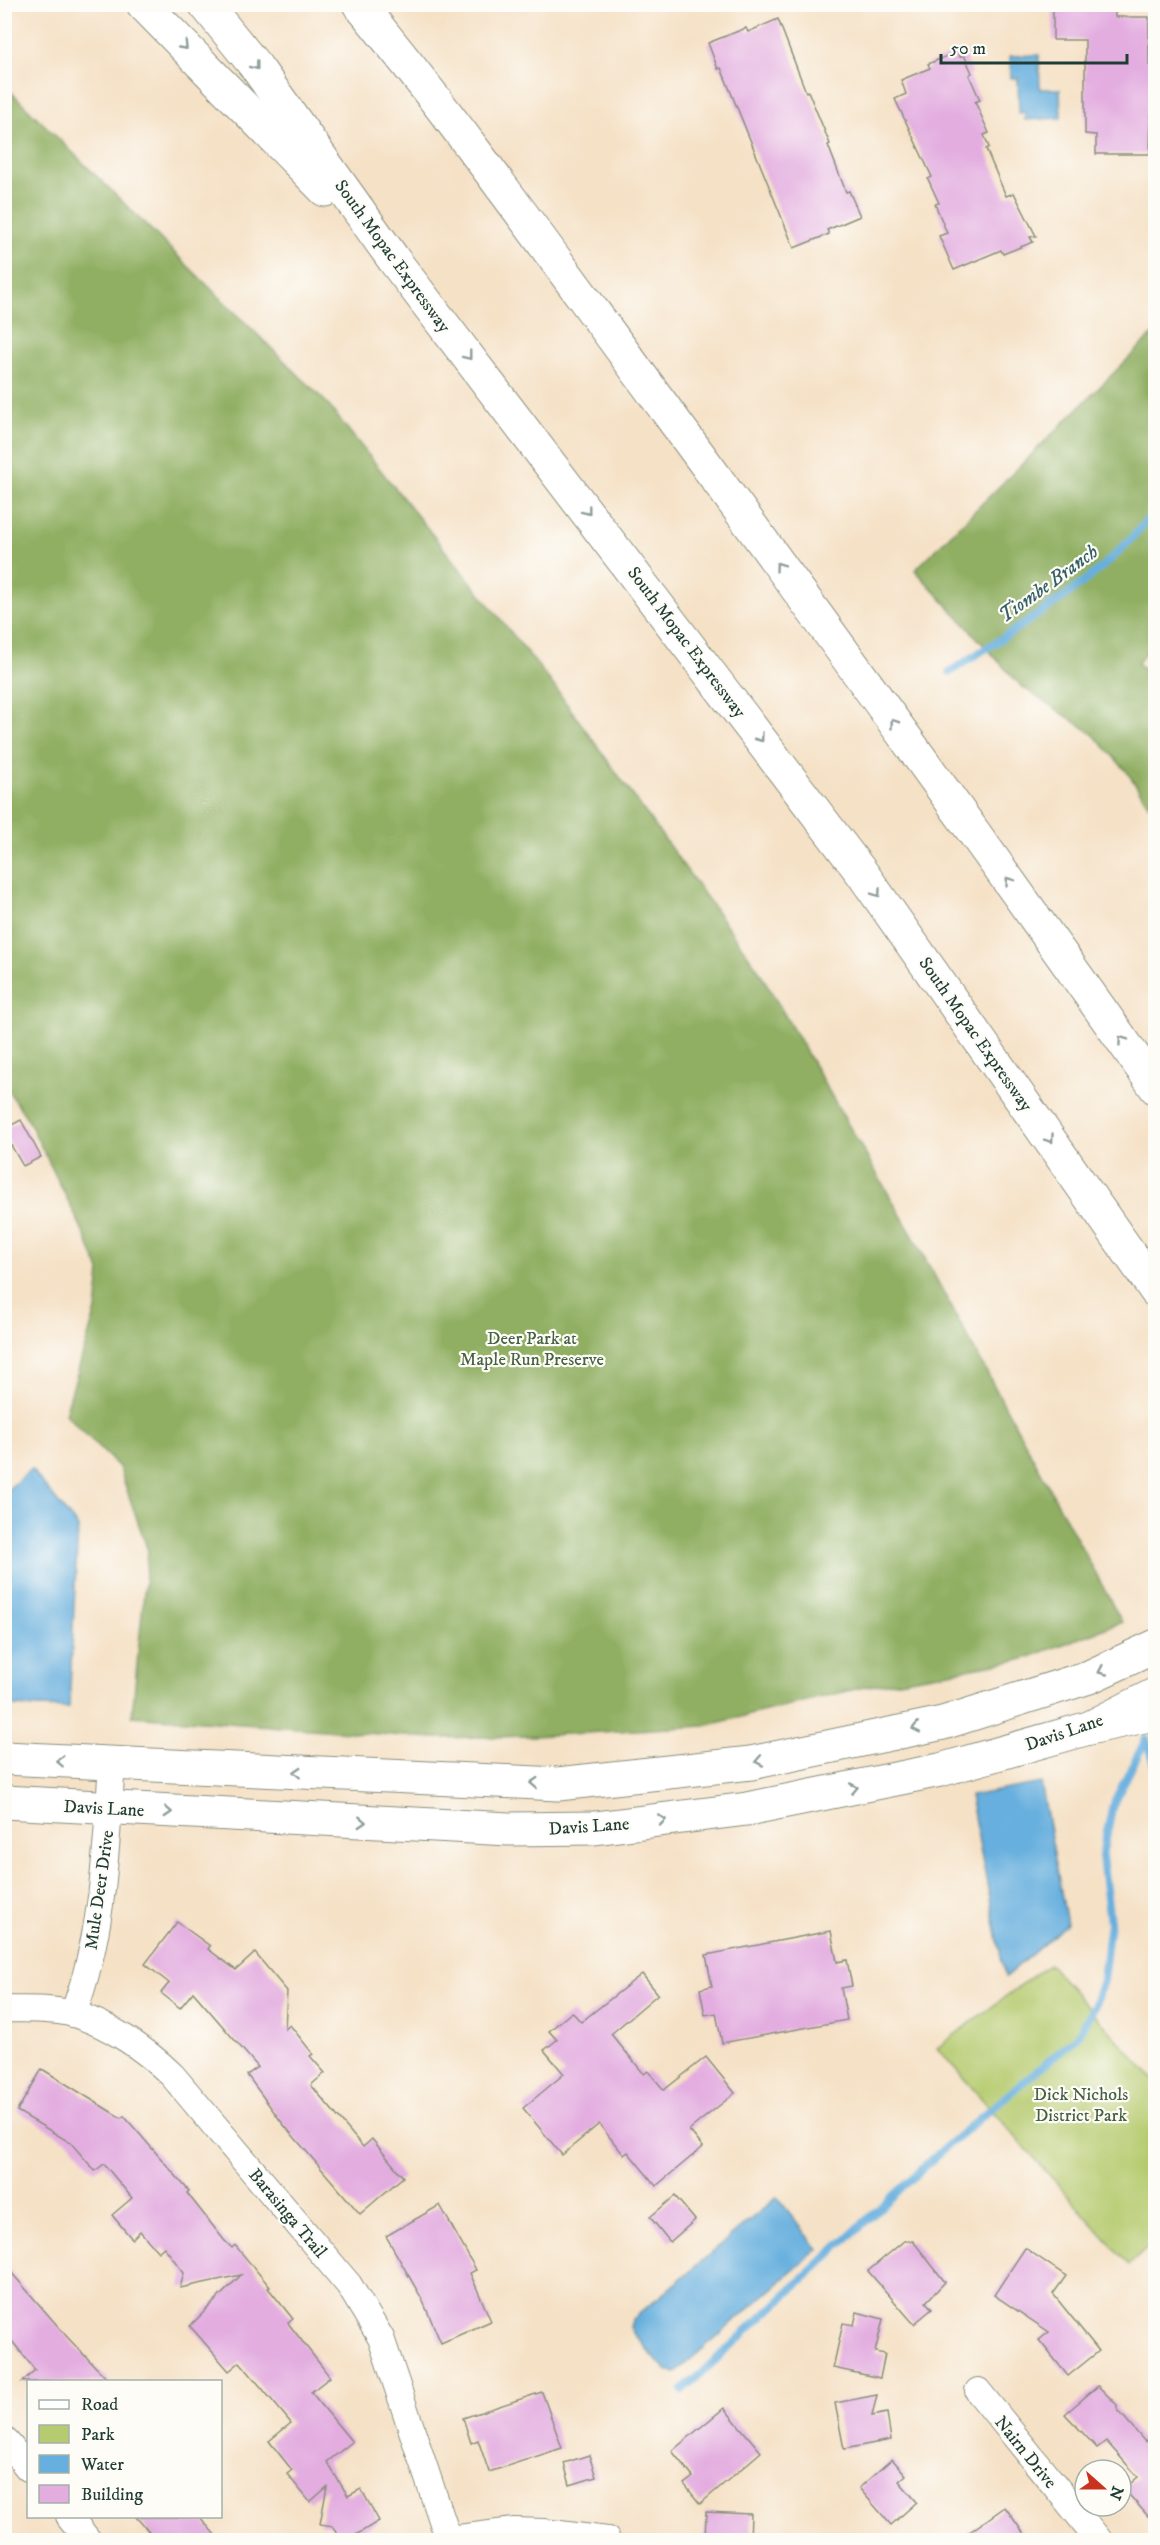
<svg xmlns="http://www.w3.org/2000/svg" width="1160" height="2545" font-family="'IM FELL DW Pica',serif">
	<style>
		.green { fill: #b6cb6f; stroke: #6a8452; stroke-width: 1.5 }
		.forest { fill: #90af62; stroke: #58764b; stroke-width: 1.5 }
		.water { fill: #66afde; stroke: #427689; stroke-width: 1.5 }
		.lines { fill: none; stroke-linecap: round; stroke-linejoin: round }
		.stream { stroke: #66afde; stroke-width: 8 }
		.building { fill: #e3ade0 }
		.minor-casing { stroke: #8a8f7d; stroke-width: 28 }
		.secondary-casing { stroke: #8a8f7d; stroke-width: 35 }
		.motorway-casing { stroke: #8a8f7d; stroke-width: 35 }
		.minor { stroke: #fff; stroke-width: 26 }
		.secondary { stroke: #fff; stroke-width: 33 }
		.motorway { stroke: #fff; stroke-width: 33 }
		.oneway { stroke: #8f9e9a }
		.labels { text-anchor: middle; stroke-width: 4.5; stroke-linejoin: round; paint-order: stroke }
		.street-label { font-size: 18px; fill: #1f3d34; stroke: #fdfcf7 }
		.park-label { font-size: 18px; fill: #456043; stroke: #fdfcf7 }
		.water-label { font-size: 20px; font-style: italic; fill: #345f67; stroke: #fdfcf7 }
	</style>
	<rect width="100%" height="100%" fill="#fdfcf7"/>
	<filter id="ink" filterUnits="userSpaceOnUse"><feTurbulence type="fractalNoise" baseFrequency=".0167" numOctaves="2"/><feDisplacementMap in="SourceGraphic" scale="12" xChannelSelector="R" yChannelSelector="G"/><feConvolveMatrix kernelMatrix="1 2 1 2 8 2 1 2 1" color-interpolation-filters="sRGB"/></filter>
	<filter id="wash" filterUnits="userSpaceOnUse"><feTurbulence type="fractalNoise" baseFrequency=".008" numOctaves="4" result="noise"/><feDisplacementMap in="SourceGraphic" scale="24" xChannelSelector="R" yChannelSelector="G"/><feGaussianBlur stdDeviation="1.35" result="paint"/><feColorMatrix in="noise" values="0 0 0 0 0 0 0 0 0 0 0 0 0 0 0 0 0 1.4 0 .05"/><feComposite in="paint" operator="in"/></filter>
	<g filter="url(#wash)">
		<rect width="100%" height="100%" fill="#f5e1c6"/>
		<polygon class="green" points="1049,1964 1155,2081 1155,2241 1129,2265 937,2048"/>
		<g class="forest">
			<polygon points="5,86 325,401 551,682 758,969 913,1236 1122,1622 1024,1659 864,1687 704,1726 534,1736 434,1738 132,1716 148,1551 119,1467 65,1414 96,1310 100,1271 80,1225 27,1118 5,1086"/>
			<polygon points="1155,332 1155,639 1138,663 1155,681 1155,814 1128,773 1093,734 1021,686 915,570"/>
		</g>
		<g class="water">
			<polygon points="1039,55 1040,89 1060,89 1061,118 1025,120 1025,112 1019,113 1018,78 1011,78 1010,56"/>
			<polygon points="31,1469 78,1527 69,1708 5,1706 5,1492"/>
			<polygon points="1041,1783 1067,1924 1005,1977 970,1796"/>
			<polygon points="777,2197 818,2249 676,2372 665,2370 633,2333 630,2327 632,2320"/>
		</g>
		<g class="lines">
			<g class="stream">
				<path d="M950,672C1021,624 1106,580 1156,508"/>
				<polyline points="1146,1739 1156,1770"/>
				<polyline points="683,2390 949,2144 1077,2037 1094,2007 1103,1980 1110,1922 1102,1856 1113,1804 1146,1739"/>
			</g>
		</g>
		<g id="blocks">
			<g class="building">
				<polygon points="1084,7 1115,7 1115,17 1149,17 1149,65 1155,65 1155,115 1151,115 1150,154 1096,154 1096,135 1085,134 1085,40 1053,40 1053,9 1084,9"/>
				<polygon points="778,19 806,92 808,91 830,144 828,145 846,192 849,191 860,216 827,230 829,234 794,248 721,68 718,69 708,43 746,28 748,32"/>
				<polygon points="957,52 960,57 964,55 972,73 969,75 980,100 975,102 989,133 984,135 989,147 986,149 1006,196 1014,193 1036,236 1030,237 1033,242 1003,254 1001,250 954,270 939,236 947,233 935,204 939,203 928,179 932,177 895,99 906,94 901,80 930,68 928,64"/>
				<polygon points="21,1120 41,1157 23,1166 4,1133 4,1129"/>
				<polygon points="177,1922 210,1946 208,1949 236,1970 255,1953 287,1991 285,2029 290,2025 313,2054 310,2056 325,2073 311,2085 363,2147 372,2139 403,2177 360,2214 283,2124 247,2075 258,2067 193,1992 180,2008 161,1993 169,1983 145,1964"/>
				<polygon points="831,1931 837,1962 847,1960 852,1986 841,1988 847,2020 722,2043 716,2013 705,2015 700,1989 712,1986 706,1955"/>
				<polygon points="642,1974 658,1994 611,2034 644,2074 648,2071 664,2090 706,2057 735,2093 689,2130 703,2147 656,2186 628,2152 624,2155 599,2124 562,2155 523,2108 564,2074 544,2050 557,2040 549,2031 572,2012 581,2022"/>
				<polygon points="42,2069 121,2118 124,2116 189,2191 187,2193 224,2240 232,2248 235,2245 270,2287 268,2288 293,2319 288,2323 330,2377 311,2392 352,2442 327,2462 348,2496 361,2489 379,2521 346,2541 341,2541 332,2526 320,2524 327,2487 310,2502 287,2474 292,2470 269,2441 291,2423 240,2362 229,2371 190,2326 241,2275 180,2288 184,2273 164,2247 158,2252 140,2231 132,2239 112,2215 132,2198 104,2164 95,2171 71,2143 17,2111"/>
				<polygon points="675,2196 695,2220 670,2242 650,2217"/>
				<polygon points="440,2205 476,2270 470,2273 491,2321 441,2343 422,2299 386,2236"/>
				<polygon points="904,2241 913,2241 945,2282 926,2302 932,2309 914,2324 868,2271"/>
				<polygon points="1025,2248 1066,2276 1053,2294 1099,2351 1068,2376 1039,2340 1049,2332 994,2295"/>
				<polygon points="4,2264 69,2339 110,2382 22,2382 35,2370 4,2331"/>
				<polygon points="857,2312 883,2319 875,2352 885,2354 880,2378 833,2368 843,2323 854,2325"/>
				<polygon points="1098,2386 1117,2405 1117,2409 1145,2442 1155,2432 1155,2524 1124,2489 1138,2477 1106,2441 1097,2448 1065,2414"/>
				<polygon points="542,2392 562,2448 489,2472 478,2440 471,2443 463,2418"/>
				<polygon points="877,2395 872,2416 887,2413 891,2440 844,2449 835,2403"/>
				<polygon points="724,2408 761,2452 700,2504 684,2484 693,2477 672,2451"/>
				<polygon points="589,2455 596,2477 570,2485 564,2463"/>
				<polygon points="892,2459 906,2475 899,2481 917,2502 891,2525 859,2488"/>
				<polygon points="1005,2507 1029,2541 957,2541"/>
				<polygon points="706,2512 751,2514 750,2541 705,2541"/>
				<polygon points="136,2517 200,2517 220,2541 157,2541"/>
			</g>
		</g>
	</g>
	<g filter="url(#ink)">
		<use href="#blocks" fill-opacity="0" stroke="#8a8f7d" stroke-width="1.5"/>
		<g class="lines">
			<defs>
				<g id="minor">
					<path d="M4,2009C26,2010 53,2008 74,2014C110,2025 145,2049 172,2075L349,2285L381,2338L448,2538"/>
					<path d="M73,2014C104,1933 106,1848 112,1763"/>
					<polyline points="978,2391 1099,2540"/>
					<polyline points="4,2439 28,2468"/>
					<polyline points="69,2516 88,2540"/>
					<polyline points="443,2540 514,2531 544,2532 607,2540"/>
				</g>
				<g id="secondary">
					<polyline points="4,1758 558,1784 751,1763 943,1723 1089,1677 1156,1646"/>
					<polyline points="4,1802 509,1829 595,1828 747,1809 940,1770 1089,1728 1156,1694"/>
				</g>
				<g id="motorway">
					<polyline points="143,4 325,190"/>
					<polyline points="205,4 257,68 394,260 862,873 1156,1291"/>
					<path d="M359,4C468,136 567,277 669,414C833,637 996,861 1156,1088"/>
					<polyline points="1089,1728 1149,1715 1156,1716"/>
				</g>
			</defs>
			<use href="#minor" class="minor-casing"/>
			<use href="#secondary" class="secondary-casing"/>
			<use href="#motorway" class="motorway-casing"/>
			<use href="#minor" class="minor"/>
			<use href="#secondary" class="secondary"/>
			<use href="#motorway" class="motorway"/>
		</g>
		<defs><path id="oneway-chevron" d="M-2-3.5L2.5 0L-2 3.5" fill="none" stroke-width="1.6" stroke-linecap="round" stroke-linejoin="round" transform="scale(1.5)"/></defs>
		<g class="oneway">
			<use href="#oneway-chevron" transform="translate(184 46) rotate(46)"/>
			<use href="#oneway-chevron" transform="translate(255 66) rotate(52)"/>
			<use href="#oneway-chevron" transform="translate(468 356) rotate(52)"/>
			<use href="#oneway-chevron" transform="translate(587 511) rotate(52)"/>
			<use href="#oneway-chevron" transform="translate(779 566) rotate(-126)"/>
			<use href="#oneway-chevron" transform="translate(894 723) rotate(-126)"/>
			<use href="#oneway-chevron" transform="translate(760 738) rotate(53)"/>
			<use href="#oneway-chevron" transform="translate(1009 881) rotate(-126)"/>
			<use href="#oneway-chevron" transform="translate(877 893) rotate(55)"/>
			<use href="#oneway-chevron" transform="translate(1122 1040) rotate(-125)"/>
			<use href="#oneway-chevron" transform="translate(1050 1139) rotate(55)"/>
			<use href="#oneway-chevron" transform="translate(1102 1671) rotate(155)"/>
			<use href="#oneway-chevron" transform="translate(916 1728) rotate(168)"/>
			<use href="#oneway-chevron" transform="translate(60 1761) rotate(-177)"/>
			<use href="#oneway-chevron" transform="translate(759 1761) rotate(169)"/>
			<use href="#oneway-chevron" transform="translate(297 1772) rotate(-177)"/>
			<use href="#oneway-chevron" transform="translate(534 1783) rotate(-177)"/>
			<use href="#oneway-chevron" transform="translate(854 1788) rotate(-11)"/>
			<use href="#oneway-chevron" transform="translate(168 1812) rotate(3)"/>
			<use href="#oneway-chevron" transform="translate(662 1820) rotate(-7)"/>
			<use href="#oneway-chevron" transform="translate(362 1822) rotate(3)"/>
		</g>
	</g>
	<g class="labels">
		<g class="street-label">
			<text transform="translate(393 256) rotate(54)" y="6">South Mopac Expressway</text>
			<text transform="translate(687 642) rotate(53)" y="6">South Mopac Expressway</text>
			<text transform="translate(976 1034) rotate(55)" y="6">South Mopac Expressway</text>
			<text transform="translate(1064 1732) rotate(-19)" y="6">Davis Lane</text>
			<text transform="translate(104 1808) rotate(3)" y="6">Davis Lane</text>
			<text transform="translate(589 1826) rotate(-4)" y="6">Davis Lane</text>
			<text transform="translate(99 1890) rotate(-82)" y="6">Mule Deer Drive</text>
			<text transform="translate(288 2213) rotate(50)" y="6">Barasinga Trail</text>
			<text transform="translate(1026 2452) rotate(51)" y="6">Nairn Drive</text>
		</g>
		<g class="park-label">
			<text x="532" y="1344">Deer Park at<tspan x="532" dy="21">Maple Run Preserve</tspan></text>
			<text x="1081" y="2100">Dick Nichols<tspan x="1081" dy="21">District Park</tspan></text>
		</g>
		<g class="water-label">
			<text transform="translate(1048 583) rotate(-36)" y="7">Tiombe Branch</text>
		</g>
	</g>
	<rect width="1160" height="2545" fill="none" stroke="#fdfcf7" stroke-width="24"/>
	<rect x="27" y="2380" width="195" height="138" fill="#fdfcf7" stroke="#a4b0a9" stroke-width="1.5"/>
	<rect x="39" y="2400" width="30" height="9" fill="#ffffff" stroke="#a4b0a9" stroke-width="1.5"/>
	<text x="81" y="2410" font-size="18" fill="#1f3d34">Road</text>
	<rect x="39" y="2425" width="30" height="18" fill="#b6cb6f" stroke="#a4b0a9" stroke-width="1.5"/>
	<text x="81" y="2440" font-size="18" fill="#1f3d34">Park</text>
	<rect x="39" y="2455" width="30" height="18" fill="#66afde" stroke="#a4b0a9" stroke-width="1.5"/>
	<text x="81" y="2470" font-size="18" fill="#1f3d34">Water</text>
	<rect x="39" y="2485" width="30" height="18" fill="#e3ade0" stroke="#a4b0a9" stroke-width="1.5"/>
	<text x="81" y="2500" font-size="18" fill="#1f3d34">Building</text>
	<g transform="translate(1103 2488) rotate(111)"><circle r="28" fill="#fdfcf7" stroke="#a4b0a9" stroke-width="1.5"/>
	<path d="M0-4.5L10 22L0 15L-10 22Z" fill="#c8321e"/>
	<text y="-9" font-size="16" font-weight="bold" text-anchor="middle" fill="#1f3d34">N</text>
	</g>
	<path d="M941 54v9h186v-9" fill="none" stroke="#1f3d34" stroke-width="3"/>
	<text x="950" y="54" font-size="18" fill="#1f3d34" stroke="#fdfcf7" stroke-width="4.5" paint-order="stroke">50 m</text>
</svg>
